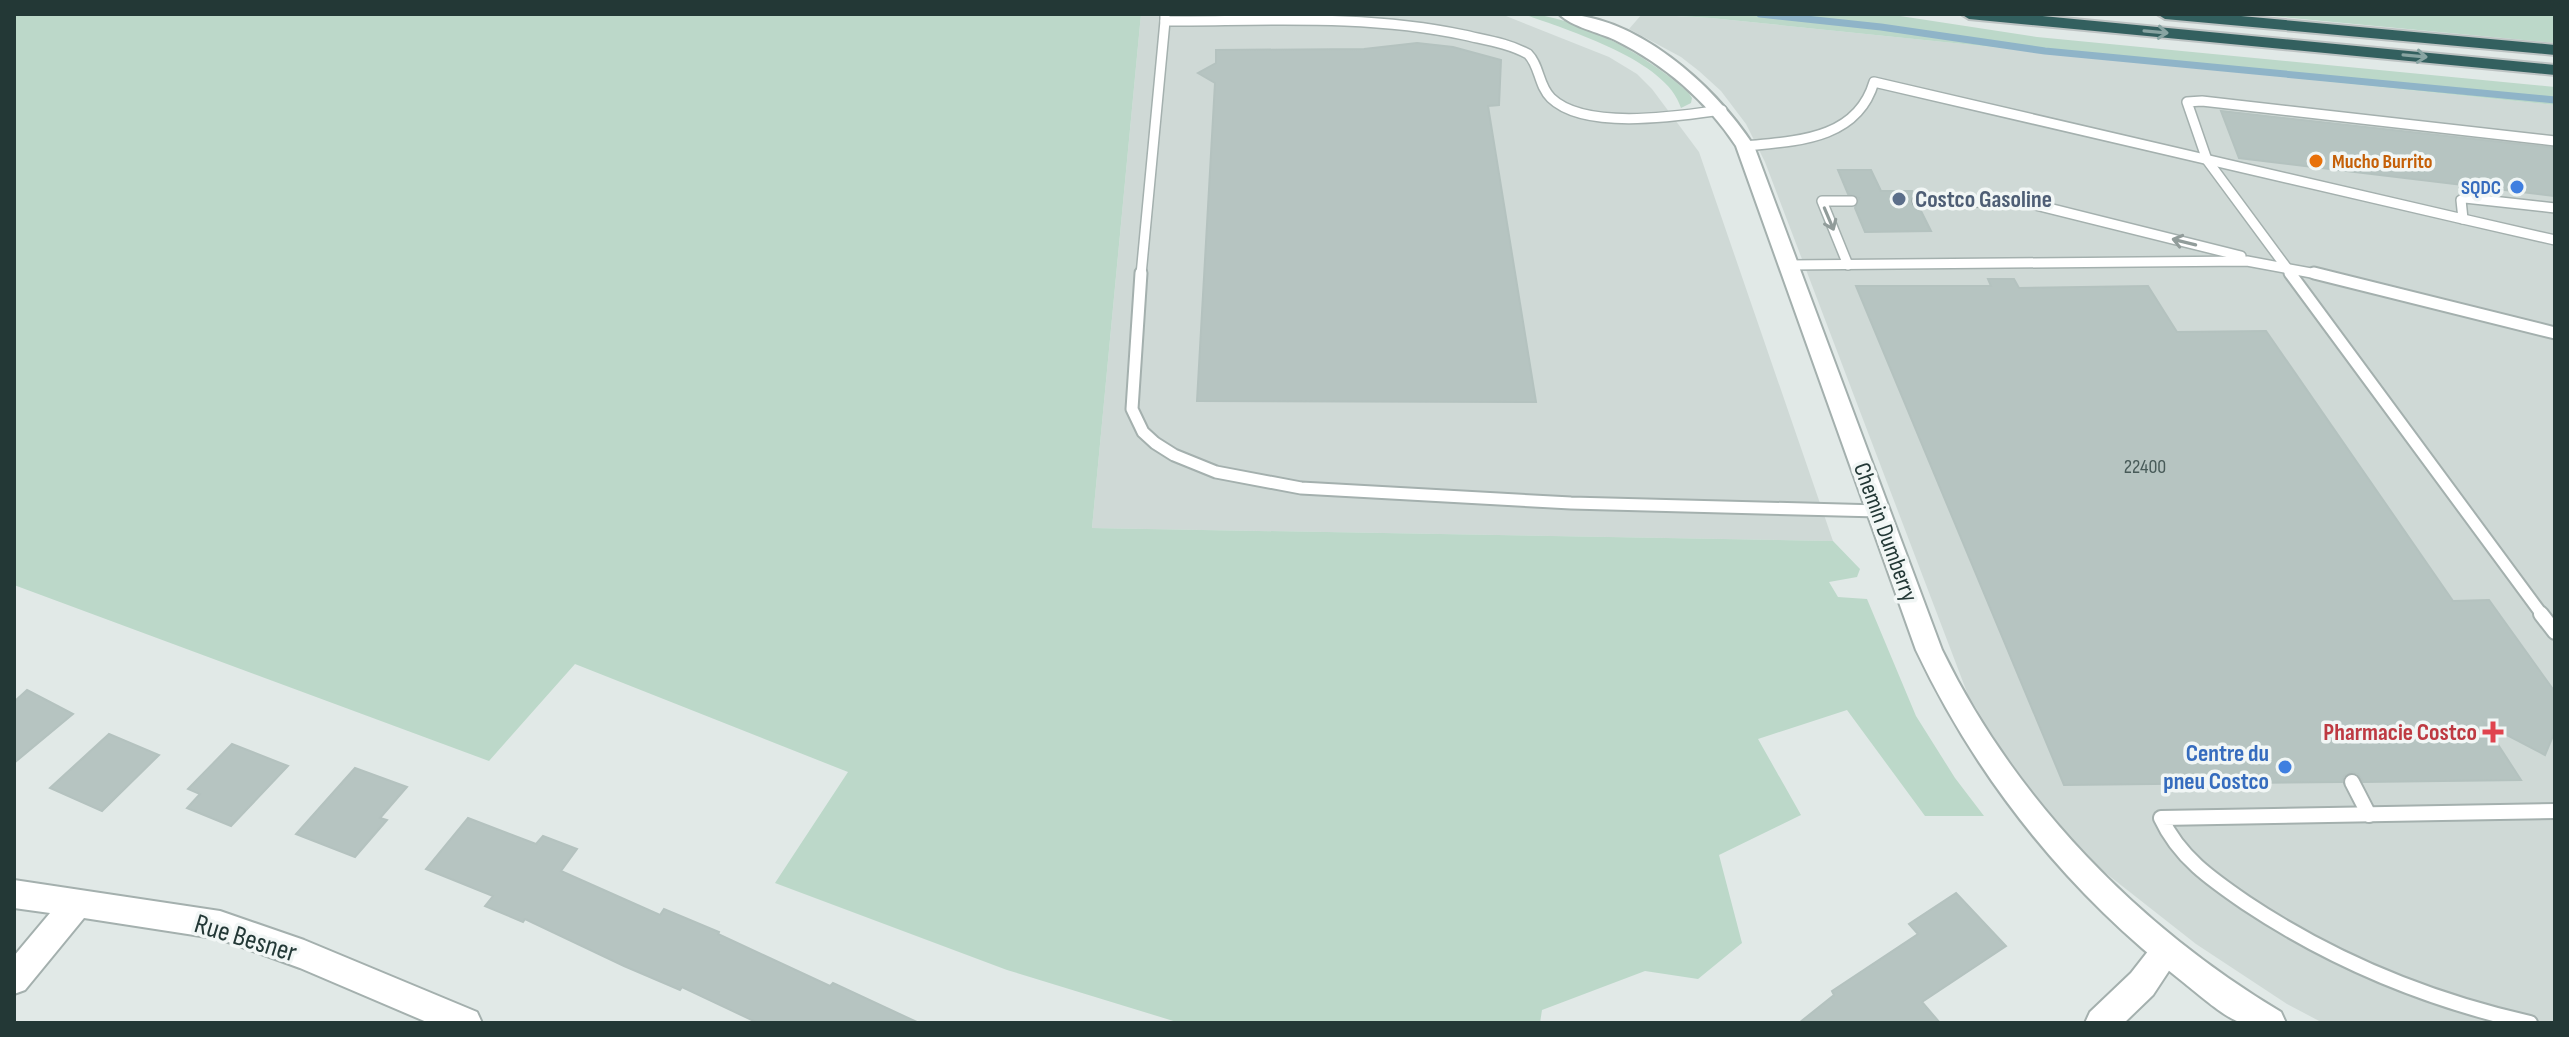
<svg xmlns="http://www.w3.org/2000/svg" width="2569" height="1037" font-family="'Sofia Sans Condensed',sans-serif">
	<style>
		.built { fill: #cfd9d6 }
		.green { fill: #bcd8c9 }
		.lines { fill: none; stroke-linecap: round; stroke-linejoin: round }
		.stream { stroke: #8fb4c8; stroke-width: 7 }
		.building { fill: #b6c4c1; stroke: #b4c2bf; stroke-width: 2 }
		.service-far2-casing { stroke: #a4b0ae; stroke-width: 12 }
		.service-far1-casing { stroke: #a4b0ae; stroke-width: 15 }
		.service-casing { stroke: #a4b0ae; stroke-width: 18 }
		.minor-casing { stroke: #a4b0ae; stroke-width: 4 }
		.tertiary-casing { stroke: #a4b0ae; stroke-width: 4 }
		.motorway-casing { stroke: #bdc3c3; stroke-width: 4 }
		.service-far2 { stroke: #fff; stroke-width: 9 }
		.service-far1 { stroke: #fff; stroke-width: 11 }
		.service { stroke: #fff; stroke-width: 14 }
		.minor { fill: #fff; fill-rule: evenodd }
		.tertiary { fill: #fff; fill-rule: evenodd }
		.motorway { fill: #33605f; fill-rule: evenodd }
		.oneway { stroke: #88a4a2 }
		.oneway2 { stroke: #919c9a }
		.food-dot { fill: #e8710a; stroke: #f1f6f5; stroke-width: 3 }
		.shop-dot { fill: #3f7fe0; stroke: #f1f6f5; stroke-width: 3 }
		.service-dot { fill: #5c6f8a; stroke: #f1f6f5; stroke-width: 3 }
		.health-dot { fill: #e0444e; stroke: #f1f6f5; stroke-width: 3 }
		.labels { text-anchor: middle; stroke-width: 7; stroke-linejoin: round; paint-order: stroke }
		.far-food-label { font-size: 20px; font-weight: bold; fill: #c56008; stroke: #f1f6f5; text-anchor: start }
		.far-shop-label { font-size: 20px; font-weight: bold; fill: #366cbe; stroke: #f1f6f5; text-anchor: end }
		.number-label { font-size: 20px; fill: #485b59 }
		.service-label { font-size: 24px; font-weight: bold; fill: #4e5e75; stroke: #f1f6f5; text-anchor: start }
		.street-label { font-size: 24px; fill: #233836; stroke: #f1f6f5 }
		.health-label { font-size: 24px; font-weight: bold; fill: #be3a42; stroke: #f1f6f5; text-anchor: end }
		.shop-label { font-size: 24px; font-weight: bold; fill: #366cbe; stroke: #f1f6f5; text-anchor: end }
		.near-street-label { font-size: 28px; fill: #233836; stroke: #f1f6f5 }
	</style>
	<rect width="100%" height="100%" fill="#e1e9e7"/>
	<g class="built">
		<polygon points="1141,14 1501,14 1609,57 1637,74 1652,89 1699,152 1833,541 1092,528"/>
		<polygon points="1642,14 1711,18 2555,105 2555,1023 2323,1023 2287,1004 2196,944 2103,871 2068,835 2011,765 1968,695 1765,162 1746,124 1721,91 1699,71 1681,57 1629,29"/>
	</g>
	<g class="green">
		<polygon points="14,14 1141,14 1092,528 1833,541 1860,569 1857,577 1829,582 1838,597 1867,599 1916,716 1955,778 1984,816 1925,816 1847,710 1758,739 1801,815 1719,855 1742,943 1698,979 1645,971 1542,1010 1540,1023 1180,1023 1007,970 775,883 848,772 575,664 489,761 14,585"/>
		<path d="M1523,14C1576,14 1649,57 1688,92L1692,98L1691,103L1681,108C1667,60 1567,30 1523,14Z"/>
		<polygon points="1650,14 1887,14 2037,37 2555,87 2555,105 1711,18"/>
		<polygon points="2254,14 2555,14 2555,43 2282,17"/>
	</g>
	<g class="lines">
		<polyline class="stream" points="1760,14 1881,27 2045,51 2555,100"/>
	</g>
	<g class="building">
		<polygon points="1417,43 1453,47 1501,60 1499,105 1488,106 1536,402 1197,401 1215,83 1198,73 1216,63 1216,50 1364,49"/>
		<polygon points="2221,111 2555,148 2555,196 2239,158"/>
		<polygon points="1838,170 1871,170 1881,191 1912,191 1910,204 1920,209 1931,231 1865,232 1855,208 1859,198 1848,194"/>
		<polygon points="1988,279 2014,279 2019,288 2148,286 2177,332 2266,331 2453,601 2489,600 2555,692 2555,731 2545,755 2484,723 2521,780 2363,782 2358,774 2352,772 2344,776 2342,782 2064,785 1856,286 1991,286"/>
		<polygon points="27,690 73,714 14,763 14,702"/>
		<polygon points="109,734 159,755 102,811 50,788"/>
		<polygon points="232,744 288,766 231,826 187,808 200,794 188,789"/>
		<polygon points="355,768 407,787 380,818 387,820 355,857 296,834"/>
		<polygon points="468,818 536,844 543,836 577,849 561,871 660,915 664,909 719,932 718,934 830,986 833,983 919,1023 758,1023 682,987 680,990 624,966 525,919 523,922 485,906 493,896 426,869"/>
		<polygon points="1956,893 2006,946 1922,1002 1940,1023 1799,1023 1834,995 1832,991 1918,934 1909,924"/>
	</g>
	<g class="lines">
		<defs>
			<g id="service-far2">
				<path d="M1165,15V21C1265,21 1365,14 1464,35C1485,40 1508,43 1528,54C1540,66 1538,85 1551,98C1585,131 1679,116 1722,110"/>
				<path d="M1745,146C1796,141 1857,140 1874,82L2463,219L2461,200L2465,198L2555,208"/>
				<polyline points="1917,201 2028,203 2241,256"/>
				<polyline points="2463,219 2555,240"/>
				<polyline points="1790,265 2247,261 2322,275"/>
				<polyline points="1848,265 1822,201 1852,201"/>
				<polyline points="1141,275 1165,21"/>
				<polyline points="2292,275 2207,160 2187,102 2202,101 2555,141"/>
			</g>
			<g id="service-far1">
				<polyline points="1141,273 1132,409 1143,432 1155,443 1174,455 1216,472 1301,488 1571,503 1879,511"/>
				<polyline points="2290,273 2543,616"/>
				<polyline points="2314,273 2555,333"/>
			</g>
			<g id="service">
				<polyline points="2541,614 2555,632"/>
				<polyline points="2352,782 2369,815"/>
				<path d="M2530,1023C2428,1000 2333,961 2246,903C2211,879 2179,857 2161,818L2555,811"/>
			</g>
			<g id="minor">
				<polygon points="14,880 220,911 304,940 477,1012 482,1023 429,1023 300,968 220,939 84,918 25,990 14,994 14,956 50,913 14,908"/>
				<polygon points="2167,936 2178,941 2182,951 2153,995 2124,1023 2085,1023 2090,1012 2131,973 2156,941"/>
			</g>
			<path id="tertiary" d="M1559,14C1636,14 1714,85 1754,146L1942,650C2015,800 2139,927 2281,1012L2286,1023C2272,1023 2256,1025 2243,1023C2227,1020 2197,993 2183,982C2069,893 1978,781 1916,650L1736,146C1705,99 1665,65 1615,40C1598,32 1572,27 1559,14Z"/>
			<g id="motorway">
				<polygon points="1961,14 2022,14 2555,65 2555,75 1969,19"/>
				<polygon points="2157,14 2219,14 2555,45 2555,55 2165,19"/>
			</g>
		</defs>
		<use href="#service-far2" class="service-far2-casing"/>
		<use href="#service-far1" class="service-far1-casing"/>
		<use href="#service" class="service-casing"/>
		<use href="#minor" class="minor-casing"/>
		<use href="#tertiary" class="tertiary-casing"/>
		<use href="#motorway" class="motorway-casing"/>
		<use href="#service-far2" class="service-far2"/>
		<use href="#service-far1" class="service-far1"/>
		<use href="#service" class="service"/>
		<use href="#minor" class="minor"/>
		<use href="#tertiary" class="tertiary"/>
		<use href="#motorway" class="motorway"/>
	</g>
	<defs><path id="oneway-shaft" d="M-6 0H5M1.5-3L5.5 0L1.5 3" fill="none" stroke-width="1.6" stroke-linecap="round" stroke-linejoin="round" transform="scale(2)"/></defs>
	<g class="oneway">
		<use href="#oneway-shaft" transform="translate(2156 32) rotate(5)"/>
		<use href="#oneway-shaft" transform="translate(2415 56) rotate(5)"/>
	</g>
	<g class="oneway2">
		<use href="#oneway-shaft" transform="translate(1829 219) rotate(67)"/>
		<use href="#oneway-shaft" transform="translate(2184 242) rotate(-166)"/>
	</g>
	<circle class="food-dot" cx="2316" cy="161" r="8"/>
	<g class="shop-dot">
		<circle cx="2517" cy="187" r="8"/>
		<circle cx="2285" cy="767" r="8"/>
	</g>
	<circle class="service-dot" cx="1899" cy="199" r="8"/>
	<path class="health-dot" d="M2489 720h8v8h8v8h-8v8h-8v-8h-8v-8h8z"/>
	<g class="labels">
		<g class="far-food-label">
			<text x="2332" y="168">Mucho Burrito</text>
		</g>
		<g class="far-shop-label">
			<text x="2501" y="194">SQDC</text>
		</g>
		<g class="number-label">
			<text x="2145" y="473">22400</text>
		</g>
		<g class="service-label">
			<text x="1915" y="207">Costco Gasoline</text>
		</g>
		<g class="street-label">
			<text transform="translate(1886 532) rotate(70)" y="8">Chemin Dumberry</text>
		</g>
		<g class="health-label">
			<text x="2477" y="740">Pharmacie Costco</text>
		</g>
		<g class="shop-label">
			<text x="2269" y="761">Centre du<tspan x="2269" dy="28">pneu Costco</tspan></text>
		</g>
		<g class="near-street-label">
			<text transform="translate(246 937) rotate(17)" y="10">Rue Besner</text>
		</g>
	</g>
	<rect width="2569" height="1037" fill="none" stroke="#233836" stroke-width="32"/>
</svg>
